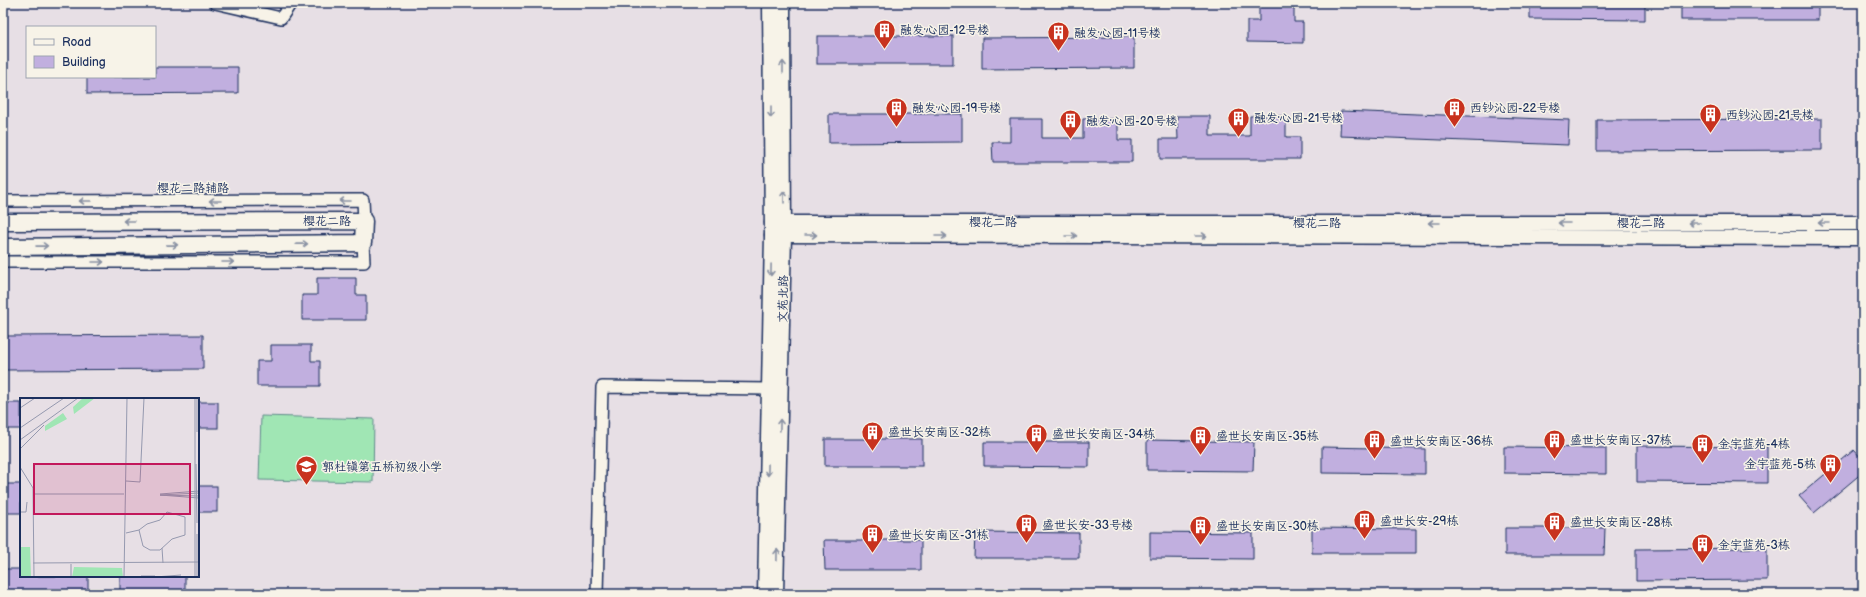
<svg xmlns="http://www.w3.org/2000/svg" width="1866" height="597" font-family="'Balsamiq Sans','LXGW WenKai TC',sans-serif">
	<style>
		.grass { fill: #a0e6b4; stroke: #5e8a89 }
		.building { fill: #c1afdf; stroke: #1b2f5e }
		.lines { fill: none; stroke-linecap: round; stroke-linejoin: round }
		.minor-casing { stroke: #1b2f5e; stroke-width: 14 }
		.tertiary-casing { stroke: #1b2f5e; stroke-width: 17 }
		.secondary-casing { stroke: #1b2f5e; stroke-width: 19 }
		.minor { stroke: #f7f3e8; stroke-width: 11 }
		.tertiary { stroke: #f7f3e8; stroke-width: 14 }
		.secondary { stroke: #f7f3e8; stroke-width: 16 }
		.oneway { stroke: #8991a3 }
		.labels { text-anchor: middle; stroke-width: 3; stroke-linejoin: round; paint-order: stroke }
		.poi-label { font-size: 12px; fill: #1b2f5e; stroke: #f7f3e8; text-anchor: start }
		.street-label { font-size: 12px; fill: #1b2f5e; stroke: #f7f3e8 }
		.inset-road { fill: none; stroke: #9599af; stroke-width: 1 }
		.view { fill: #c2185b; fill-opacity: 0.15; stroke: #c2185b; stroke-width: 2 }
		.inset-edge { fill: none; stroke: #1b2f5e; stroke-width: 2 }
	</style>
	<rect width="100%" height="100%" fill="#e7dfe5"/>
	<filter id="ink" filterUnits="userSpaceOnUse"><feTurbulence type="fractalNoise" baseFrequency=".025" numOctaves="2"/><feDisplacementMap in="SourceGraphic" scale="8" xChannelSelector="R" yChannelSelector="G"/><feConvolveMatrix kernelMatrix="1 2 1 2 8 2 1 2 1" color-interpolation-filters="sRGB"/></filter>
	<g filter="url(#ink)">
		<polygon class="grass" points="261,416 374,419 373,482 259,480"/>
		<g class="building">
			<polygon points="1259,3 1294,3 1294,22 1303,22 1303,43 1247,42 1247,21 1259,21"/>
			<polygon points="1530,3 1645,3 1645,20 1530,19"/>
			<rect x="1681" y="3" width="137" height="17"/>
			<rect x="817" y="36" width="136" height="28"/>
			<polygon points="1134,37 1134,68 982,69 982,38"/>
			<polygon points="155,67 238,67 238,93 87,94 87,77 155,77"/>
			<polygon points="1341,111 1569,120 1568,145 1340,136"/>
			<polygon points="829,114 962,114 962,142 829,143"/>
			<polygon points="1177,116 1210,116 1210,136 1250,136 1250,116 1286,116 1286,137 1300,137 1300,159 1160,159 1160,139 1178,139"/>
			<polygon points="1010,119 1042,119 1042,138 1083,138 1083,119 1118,119 1118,140 1132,140 1132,162 993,162 992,142 1010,142"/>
			<polygon points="1822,119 1822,150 1597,151 1597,120"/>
			<polygon points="317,278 356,278 356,295 366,295 366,320 302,320 302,295 317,295"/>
			<polygon points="203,335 203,369 3,370 3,336"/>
			<polygon points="271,345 311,345 311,361 320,361 320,386 257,386 257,361 271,361"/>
			<rect x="198" y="402" width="20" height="26"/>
			<rect x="3" y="403" width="18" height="26"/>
			<rect x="825" y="439" width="97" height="27"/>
			<polygon points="1147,440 1254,442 1253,471 1147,470"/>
			<polygon points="984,442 1089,442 1089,467 984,466"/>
			<polygon points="1637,446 1767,447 1767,483 1637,482"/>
			<polygon points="1322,447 1425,449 1425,474 1322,473"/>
			<polygon points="1504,447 1606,448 1606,474 1504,473"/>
			<polygon points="1854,450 1863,460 1863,472 1814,513 1799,496"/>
			<rect x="3" y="484" width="18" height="29"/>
			<rect x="198" y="486" width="19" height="26"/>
			<polygon points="1312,528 1416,529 1416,553 1312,553"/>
			<polygon points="1505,528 1605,528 1604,555 1505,555"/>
			<polygon points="975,532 1079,533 1079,558 974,558"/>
			<polygon points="1150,532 1253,533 1253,559 1150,558"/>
			<polygon points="824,540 921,540 921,570 825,570"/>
			<polygon points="1767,548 1767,580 1636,581 1636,549"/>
			<polygon points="3,569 21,569 21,576 88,576 88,594 3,594"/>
			<rect x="120" y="576" width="65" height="18"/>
		</g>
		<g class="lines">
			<defs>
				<g id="minor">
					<polyline points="215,3 281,18 291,3"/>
					<polyline points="3,201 363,200 364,221"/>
					<polyline points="3,262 364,262 363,243"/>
					<polyline points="597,594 602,387 769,389"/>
				</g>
				<g id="tertiary">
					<polyline points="772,223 1863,223"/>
					<polyline points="772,235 1863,238"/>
					<polyline points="765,594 772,235 770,3"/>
					<polyline points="776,594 784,235 783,3"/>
				</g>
				<polyline id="secondary" points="3,222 364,221 363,243 3,247"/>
			</defs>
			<use href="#minor" class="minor-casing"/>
			<use href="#tertiary" class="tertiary-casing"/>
			<use href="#secondary" class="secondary-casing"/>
			<use href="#minor" class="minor"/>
			<use href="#tertiary" class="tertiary"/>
			<use href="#secondary" class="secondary"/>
		</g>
		<defs><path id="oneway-shaft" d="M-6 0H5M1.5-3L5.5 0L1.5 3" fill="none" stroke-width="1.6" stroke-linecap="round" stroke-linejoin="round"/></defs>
		<g class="oneway">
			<use href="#oneway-shaft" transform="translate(783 67) rotate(-90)"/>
			<use href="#oneway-shaft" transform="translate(771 112) rotate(90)"/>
			<use href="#oneway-shaft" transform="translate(784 197) rotate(-90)"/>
			<use href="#oneway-shaft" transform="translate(85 201) rotate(180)"/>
			<use href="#oneway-shaft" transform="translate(215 201) rotate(180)"/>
			<use href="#oneway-shaft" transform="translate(345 201) rotate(180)"/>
			<use href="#oneway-shaft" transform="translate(129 221) rotate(180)"/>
			<use href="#oneway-shaft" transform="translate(1434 223) rotate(-180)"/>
			<use href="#oneway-shaft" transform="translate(1564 223) rotate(-180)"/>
			<use href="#oneway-shaft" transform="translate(1694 223) rotate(-180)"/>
			<use href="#oneway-shaft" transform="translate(1824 223) rotate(-180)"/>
			<use href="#oneway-shaft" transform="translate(811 235)"/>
			<use href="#oneway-shaft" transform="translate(941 236)"/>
			<use href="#oneway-shaft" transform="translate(1071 236)"/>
			<use href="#oneway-shaft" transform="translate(1201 236)"/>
			<use href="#oneway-shaft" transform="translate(302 244) rotate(-1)"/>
			<use href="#oneway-shaft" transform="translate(172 245) rotate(-1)"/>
			<use href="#oneway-shaft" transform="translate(42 246) rotate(-1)"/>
			<use href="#oneway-shaft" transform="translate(98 262)"/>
			<use href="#oneway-shaft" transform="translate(228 262)"/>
			<use href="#oneway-shaft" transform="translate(771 270) rotate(91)"/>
			<use href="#oneway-shaft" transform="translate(780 425) rotate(-89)"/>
			<use href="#oneway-shaft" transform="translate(768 470) rotate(91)"/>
			<use href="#oneway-shaft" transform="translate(777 555) rotate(-89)"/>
		</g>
	</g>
	<defs>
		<symbol id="building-pin" viewBox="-11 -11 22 30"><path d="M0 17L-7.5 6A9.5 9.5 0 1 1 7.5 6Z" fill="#c8321e" stroke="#f7f3e8"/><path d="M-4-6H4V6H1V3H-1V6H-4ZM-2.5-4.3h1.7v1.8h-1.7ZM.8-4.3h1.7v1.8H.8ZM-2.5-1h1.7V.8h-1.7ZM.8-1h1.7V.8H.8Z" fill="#fff"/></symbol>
		<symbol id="school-pin" viewBox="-11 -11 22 30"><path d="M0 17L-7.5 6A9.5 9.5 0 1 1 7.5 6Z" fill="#c8321e" stroke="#f7f3e8"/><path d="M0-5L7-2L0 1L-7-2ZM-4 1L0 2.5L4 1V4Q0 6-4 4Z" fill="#fff"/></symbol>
	</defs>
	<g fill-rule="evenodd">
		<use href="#building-pin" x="872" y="18" width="25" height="34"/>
		<use href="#building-pin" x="1046" y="20" width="25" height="34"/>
		<use href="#building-pin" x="884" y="96" width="25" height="34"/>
		<use href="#building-pin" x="1442" y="96" width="25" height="34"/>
		<use href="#building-pin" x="1698" y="102" width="25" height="34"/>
		<use href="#building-pin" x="1226" y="106" width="25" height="34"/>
		<use href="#building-pin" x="1058" y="108" width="25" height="34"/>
		<use href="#building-pin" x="860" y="420" width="25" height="34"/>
		<use href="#building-pin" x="1024" y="422" width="25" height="34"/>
		<use href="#building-pin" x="1188" y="424" width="25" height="34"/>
		<use href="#building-pin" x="1542" y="428" width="25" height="34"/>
		<use href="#building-pin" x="1362" y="428" width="25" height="34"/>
		<use href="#building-pin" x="1690" y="432" width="25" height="34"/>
		<use href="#building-pin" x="1818" y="452" width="25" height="34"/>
		<use href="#school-pin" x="294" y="454" width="25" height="34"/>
		<use href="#building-pin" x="1352" y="508" width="25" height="34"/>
		<use href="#building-pin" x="1542" y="510" width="25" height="34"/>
		<use href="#building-pin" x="1014" y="512" width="25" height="34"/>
		<use href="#building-pin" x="1188" y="514" width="25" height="34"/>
		<use href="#building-pin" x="860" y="522" width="25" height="34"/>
		<use href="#building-pin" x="1690" y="532" width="25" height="34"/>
	</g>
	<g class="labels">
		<g class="poi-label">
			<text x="900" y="34">融发·心园-12号楼</text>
			<text x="1074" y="37">融发·心园-11号楼</text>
			<text x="912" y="112">融发·心园-19号楼</text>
			<text x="1470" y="112">西钞沁园-22号楼</text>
			<text x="1726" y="119">西钞沁园-21号楼</text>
			<text x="1254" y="122">融发·心园-21号楼</text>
			<text x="1086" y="125">融发·心园-20号楼</text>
			<text x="888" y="436">盛世长安南区-32栋</text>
			<text x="1052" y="438">盛世长安南区-34栋</text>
			<text x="1216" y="440">盛世长安南区-35栋</text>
			<text x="1570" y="444">盛世长安南区-37栋</text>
			<text x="1390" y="445">盛世长安南区-36栋</text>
			<text x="1718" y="448">金宇蓝苑-4栋</text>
			<text x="1816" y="468" text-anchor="end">金宇蓝苑-5栋</text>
			<text x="322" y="471">郭杜镇第五桥初级小学</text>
			<text x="1380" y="525">盛世长安-29栋</text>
			<text x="1570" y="526">盛世长安南区-28栋</text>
			<text x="1042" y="529">盛世长安-33号楼</text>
			<text x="1216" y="530">盛世长安南区-30栋</text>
			<text x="888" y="539">盛世长安南区-31栋</text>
			<text x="1718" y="549">金宇蓝苑-3栋</text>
		</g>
		<g class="street-label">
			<text x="193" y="192">樱花二路辅路</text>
			<text x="327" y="225">樱花二路</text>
			<text x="993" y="226">樱花二路</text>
			<text x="1317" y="227">樱花二路</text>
			<text x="1641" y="227">樱花二路</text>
			<text transform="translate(783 299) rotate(-89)" y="4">文苑北路</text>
		</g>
	</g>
	<g transform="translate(20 398)">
		<rect width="179" height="179" fill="#e7dfe5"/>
		<path d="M0,149H10L11,179H0Z" fill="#a0e6b4"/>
		<path d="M63,0H75L54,16L53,9ZM43,15L47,21L25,33V28ZM54,169L102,170L103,179H52Z" fill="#a0e6b4"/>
		<path class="inset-road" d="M175,0V179M0,10L15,0M0,30L44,0M177,34V0M0,42L58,0M0,51L24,27M176,66L177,125M0,69L13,90L14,179M106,83L120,84L124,0M13,96H104M140,96L179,93M140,97L179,100M140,97L179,95M140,97L179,98M0,114H6L7,104M106,135L119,132L123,148L130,152H140L152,141L165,137V119L147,114L140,122L127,126L119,132M177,136V179M142,150L143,165M13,165L179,164M51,166V179M121,178H135M104,179L107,0M135,179L161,177"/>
		<path class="view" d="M14,66H170V116H14Z"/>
		<rect width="179" height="179" class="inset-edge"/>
	</g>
	<rect width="1866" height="597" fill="none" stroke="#f7f3e8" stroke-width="16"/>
	<rect x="8" y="8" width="1850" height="581" fill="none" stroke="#1b2f5e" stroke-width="1.5" filter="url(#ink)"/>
	<rect x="26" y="26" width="130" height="52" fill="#f7f3e8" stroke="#9fa5b1"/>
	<rect x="34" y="39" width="20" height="6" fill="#f7f3e8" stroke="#9fa5b1"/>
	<text x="62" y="46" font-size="12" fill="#1b2f5e">Road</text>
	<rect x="34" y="56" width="20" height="12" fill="#c1afdf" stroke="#9fa5b1"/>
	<text x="62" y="66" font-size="12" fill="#1b2f5e">Building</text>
</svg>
